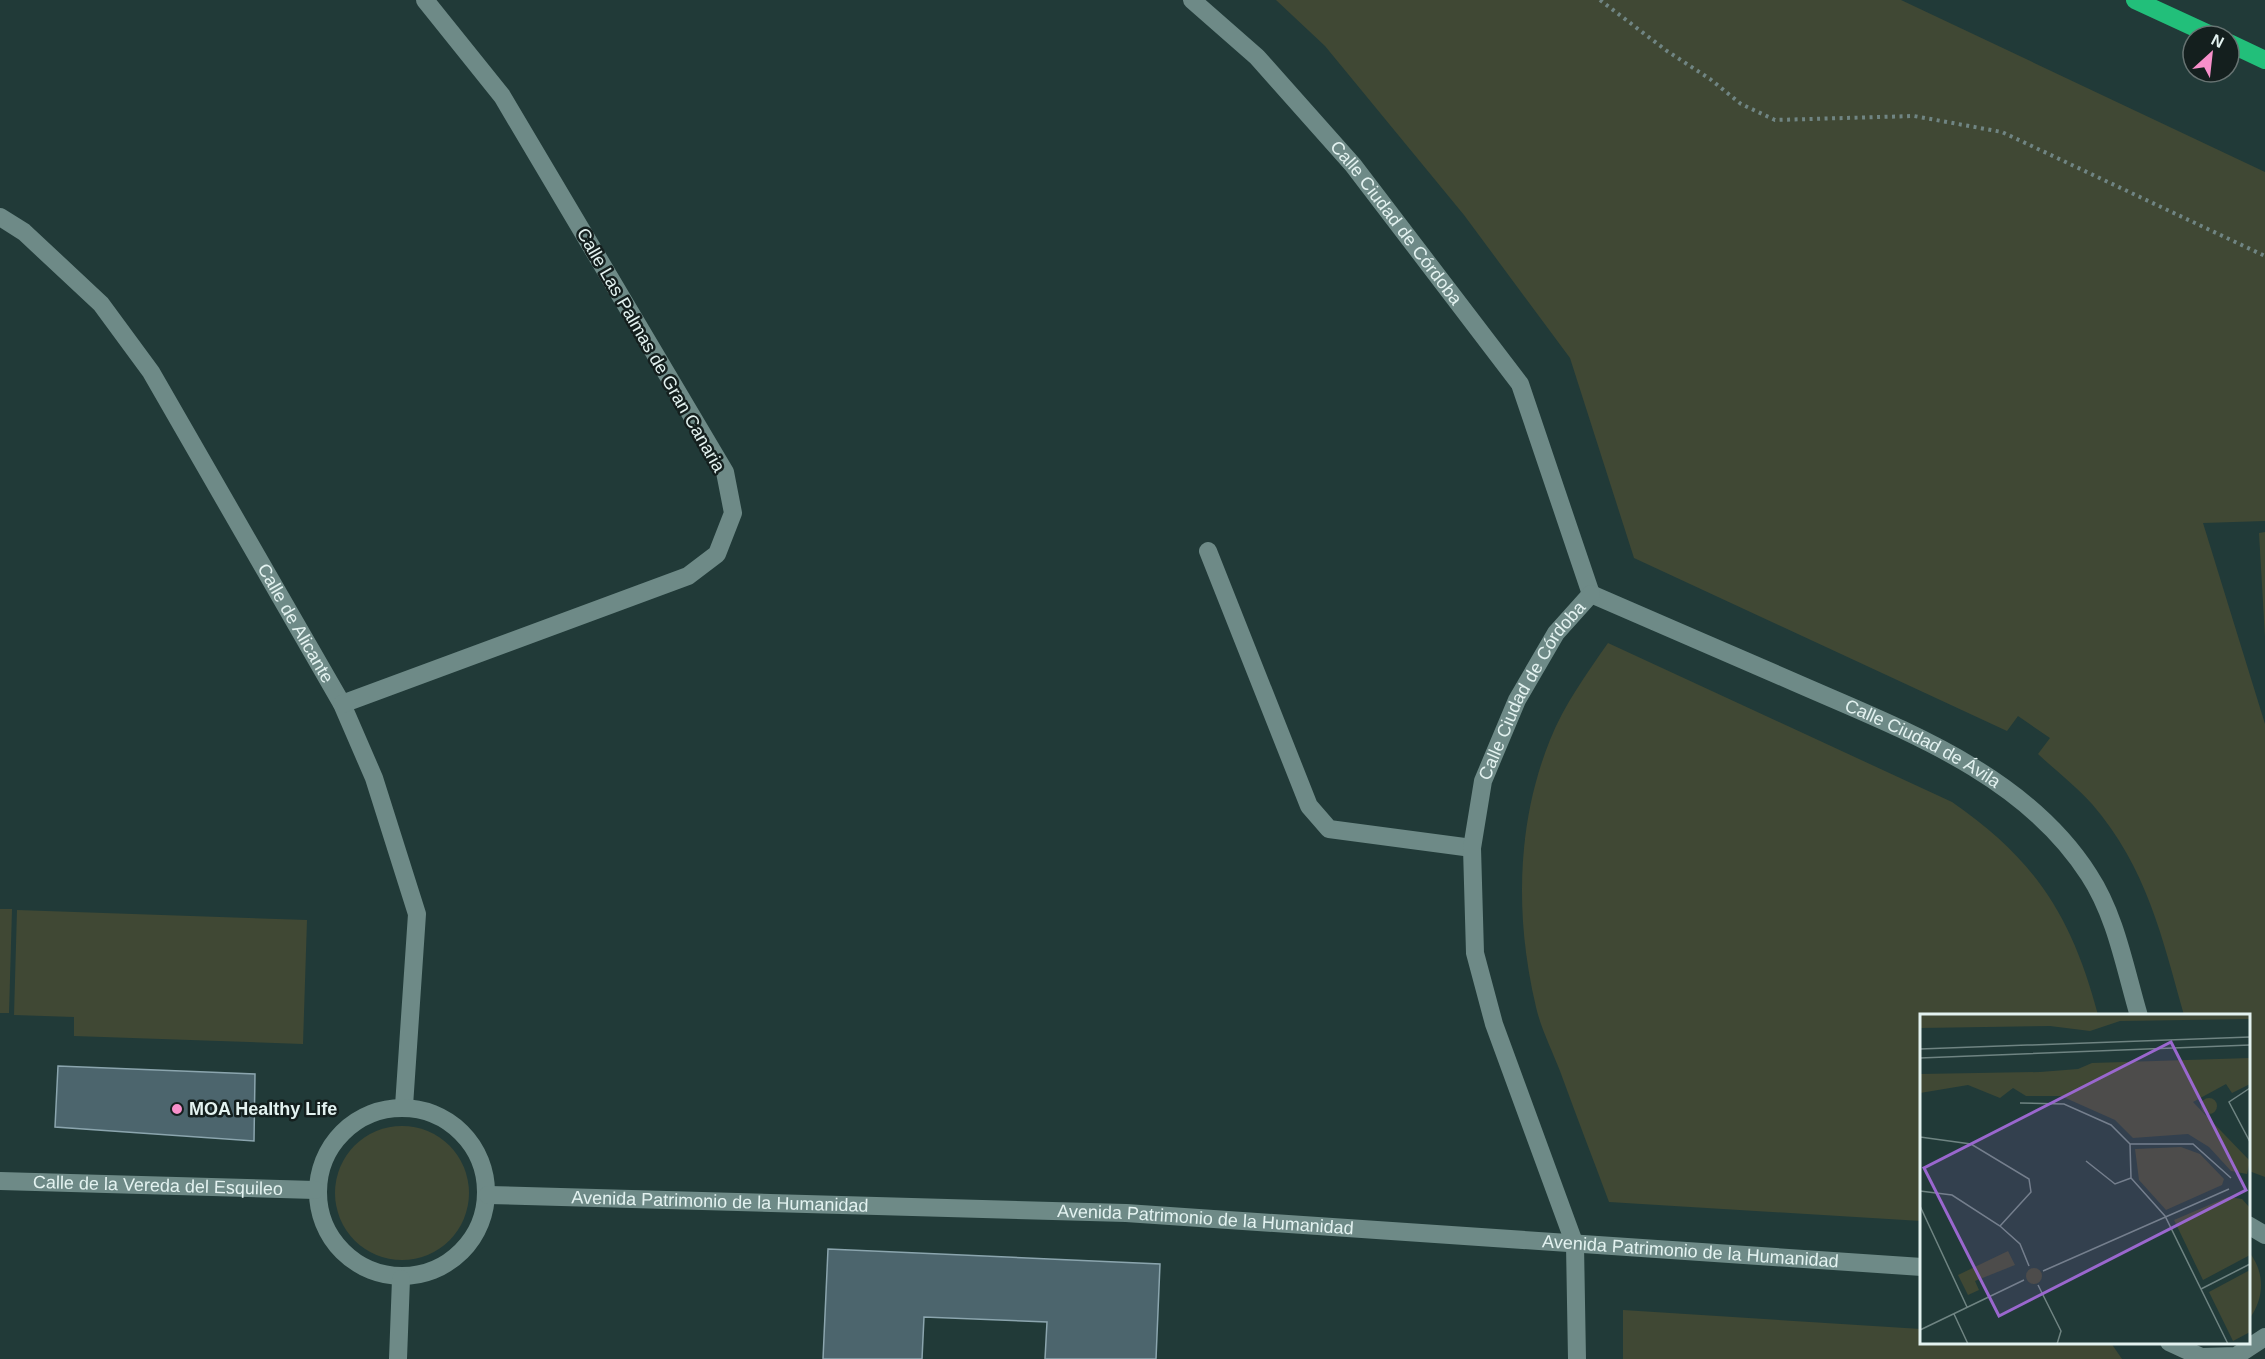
<svg xmlns="http://www.w3.org/2000/svg" width="2265" height="1359" font-family="Helvetica,sans-serif">
	<style>
		.green { fill: #404834 }
		.building { fill: #4c656d; stroke: #8ba5ae; stroke-width: 1.5 }
		.lines { fill: none; stroke-linecap: round; stroke-linejoin: round }
		.path { stroke: #708583; stroke-width: 4; stroke-dasharray: 3 4.5; stroke-linecap: butt }
		.minor { stroke: #6e8a87; stroke-width: 18 }
		.highway { stroke: #22bf7a; stroke-width: 18 }
		.poi-dot { fill: #f890cb; stroke: #141f1e; stroke-width: 2 }
		.labels { text-anchor: middle; stroke-width: 5; stroke-linejoin: round; paint-order: stroke }
		.street-label { font-size: 18px; fill: #e3f2f0; stroke: #141f1e }
		.poi-label { font-size: 18px; font-weight: bold; fill: #e3f2f0; stroke: #141f1e; text-anchor: start }
		.inset-road { fill: none; stroke: #6f8482; stroke-width: 1.5 }
		.view { fill: #9a67ce; fill-opacity: 0.15; stroke: #9a67ce; stroke-width: 3 }
		.inset-edge { fill: none; stroke: #e3f2f0; stroke-width: 3 }
	</style>
	<rect width="100%" height="100%" fill="#213a38"/>
	<g class="green">
		<path d="M1276,0H1901L2265,172V521L2203,523L2265,724V1177L2249,1171L2248,1016L2184,1015C2162,937 2147,868 2092,804C2076,786 2055,770 2038,754L2050,738L2018,716L2007,731L1634,558L1570,358L1464,215L1325,46Z"/>
		<polygon points="2265,532 2265,637 2259,533"/>
		<path d="M1608,643L1952,802C2036,860 2072,917 2098,1015L1922,1016L1921,1221L1609,1202C1593,1159 1576,1115 1560,1071C1552,1050 1541,1029 1536,1007C1515,919 1516,824 1550,740C1564,705 1587,673 1608,643Z"/>
		<polygon points="0,909 12,909 9,1013 0,1013"/>
		<polygon points="17,910 307,920 303,1044 74,1036 74,1017 14,1015"/>
		<circle cx="402" cy="1193" r="67"/>
		<path d="M2249,1252C2265,1272 2265,1298 2249,1319Z"/>
		<polygon points="1623,1310 1921,1329 1922,1342 2111,1343 2122,1359 1623,1359"/>
	</g>
	<g class="building">
		<polygon points="58,1066 255,1074 254,1141 55,1127"/>
		<polygon points="828,1249 1160,1264 1156,1359 1045,1359 1047,1322 924,1317 922,1359 823,1359"/>
	</g>
	<g class="lines">
		<polyline class="path" points="1600,0 1667,51 1710,79 1741,104 1775,120 1914,116 2002,132 2265,256"/>
		<g class="minor">
			<path id="s1" d="M1192,0L1257,57L1353,165L1520,384L1591,594"/>
			<path id="s2" d="M0,217L24,232L101,304L151,372L342,704L374,778L417,914L404,1106"/>
			<polyline points="1208,551 1309,806 1329,829 1472,848"/>
			<path id="s3" d="M1591,594C1659,623 1726,653 1794,682C1901,729 2024,773 2089,875C2116,916 2125,969 2139,1016"/>
			<polyline points="342,704 688,576 717,554 733,513 725,472 502,96 425,0"/>
			<circle cx="402" cy="1192" r="84"/>
			<path id="s4" d="M0,1181L315,1190"/>
			<path id="s5" d="M488,1195L1126,1213L1922,1267"/>
			<polyline points="2248,1225 2265,1235"/>
			<polyline points="2169,1342 2201,1357 2236,1356 2265,1337"/>
			<polyline points="398,1359 401,1279"/>
			<path id="s6" d="M1577,1359L1575,1245L1494,1024L1475,953L1472,848L1483,781L1517,700L1556,633L1591,594"/>
		</g>
		<g class="highway">
			<polyline points="2135,0 2213,36"/>
			<polyline points="2229,43 2265,60"/>
		</g>
	</g>
	<circle class="poi-dot" cx="177" cy="1109" r="6"/>
	<g class="labels">
		<g class="street-label">
			<text dy="6" stroke="none"><textPath href="#s1" startOffset="303">Calle Ciudad de Córdoba</textPath></text>
			<text transform="translate(651 350) rotate(60)" y="6">Calle Las Palmas de Gran Canaria</text>
			<text dy="6" stroke="none"><textPath href="#s2" startOffset="508">Calle de Alicante</textPath></text>
			<text dy="6" stroke="none"><textPath href="#s6" startOffset="699">Calle Ciudad de Córdoba</textPath></text>
			<text dy="6" stroke="none"><textPath href="#s3" startOffset="364">Calle Ciudad de Ávila</textPath></text>
			<text dy="6" stroke="none"><textPath href="#s4" startOffset="158">Calle de la Vereda del Esquileo</textPath></text>
			<text dy="6" stroke="none"><textPath href="#s5" startOffset="232">Avenida Patrimonio de la Humanidad</textPath></text>
			<text dy="6" stroke="none"><textPath href="#s5" startOffset="718">Avenida Patrimonio de la Humanidad</textPath></text>
			<text dy="6" stroke="none"><textPath href="#s5" startOffset="1204">Avenida Patrimonio de la Humanidad</textPath></text>
		</g>
		<g class="poi-label">
			<text x="189" y="1115">MOA Healthy Life</text>
		</g>
	</g>
	<g transform="translate(1920 1014)">
		<rect width="330" height="330" fill="#213a38"/>
		<path d="M0,0H330V5L200,7L170,17L130,12L0,14ZM330,44V70L312,79L306,70L273,88L330,147L327,160L311,157L289,133L268,120L213,124L195,106L141,82H106L93,74L80,84L48,71L0,79V60L120,58L158,55L172,49ZM281 92a8 8 0 1 1 16 0a8 8 0 1 1-16 0ZM261,133L280,140L304,165L302,171L246,196L219,166L215,135ZM308,183L322,185L330,194V241L283,266L254,206ZM88,237L95,251L55,267L59,276L48,281L38,261ZM106 262a8 8 0 1 1 16 0a8 8 0 1 1-16 0ZM330,256V318L313,327L289,278Z" fill="#404834"/>
		<path class="inset-road" d="M0,35L330,23M0,44L330,31M330,74L309,88L330,128M100,89L144,90L191,111L210,130M0,123L51,130L109,165L111,178L80,212M210,130L211,164L245,202L308,330M210,130H273L311,164M166,147L195,170L211,164M0,177L32,181L80,212L100,230L109,252M0,192L47,293M123,257L309,175M118,271L141,317L137,330M281,275L330,250M34,300L48,330M0,316L104,266"/>
		<path class="view" d="M251,28L326,176L79,302L4,154Z"/>
		<rect width="330" height="330" class="inset-edge"/>
	</g>
	<g transform="translate(2211 54) rotate(27)"><circle r="28" fill="#141f1e" stroke="#677372" stroke-width="1.5"/>
	<path d="M0-4.5L10 22L0 15L-10 22Z" fill="#f890cb"/>
	<text y="-9" font-size="16" font-weight="bold" text-anchor="middle" fill="#e3f2f0">N</text>
	</g>
</svg>
